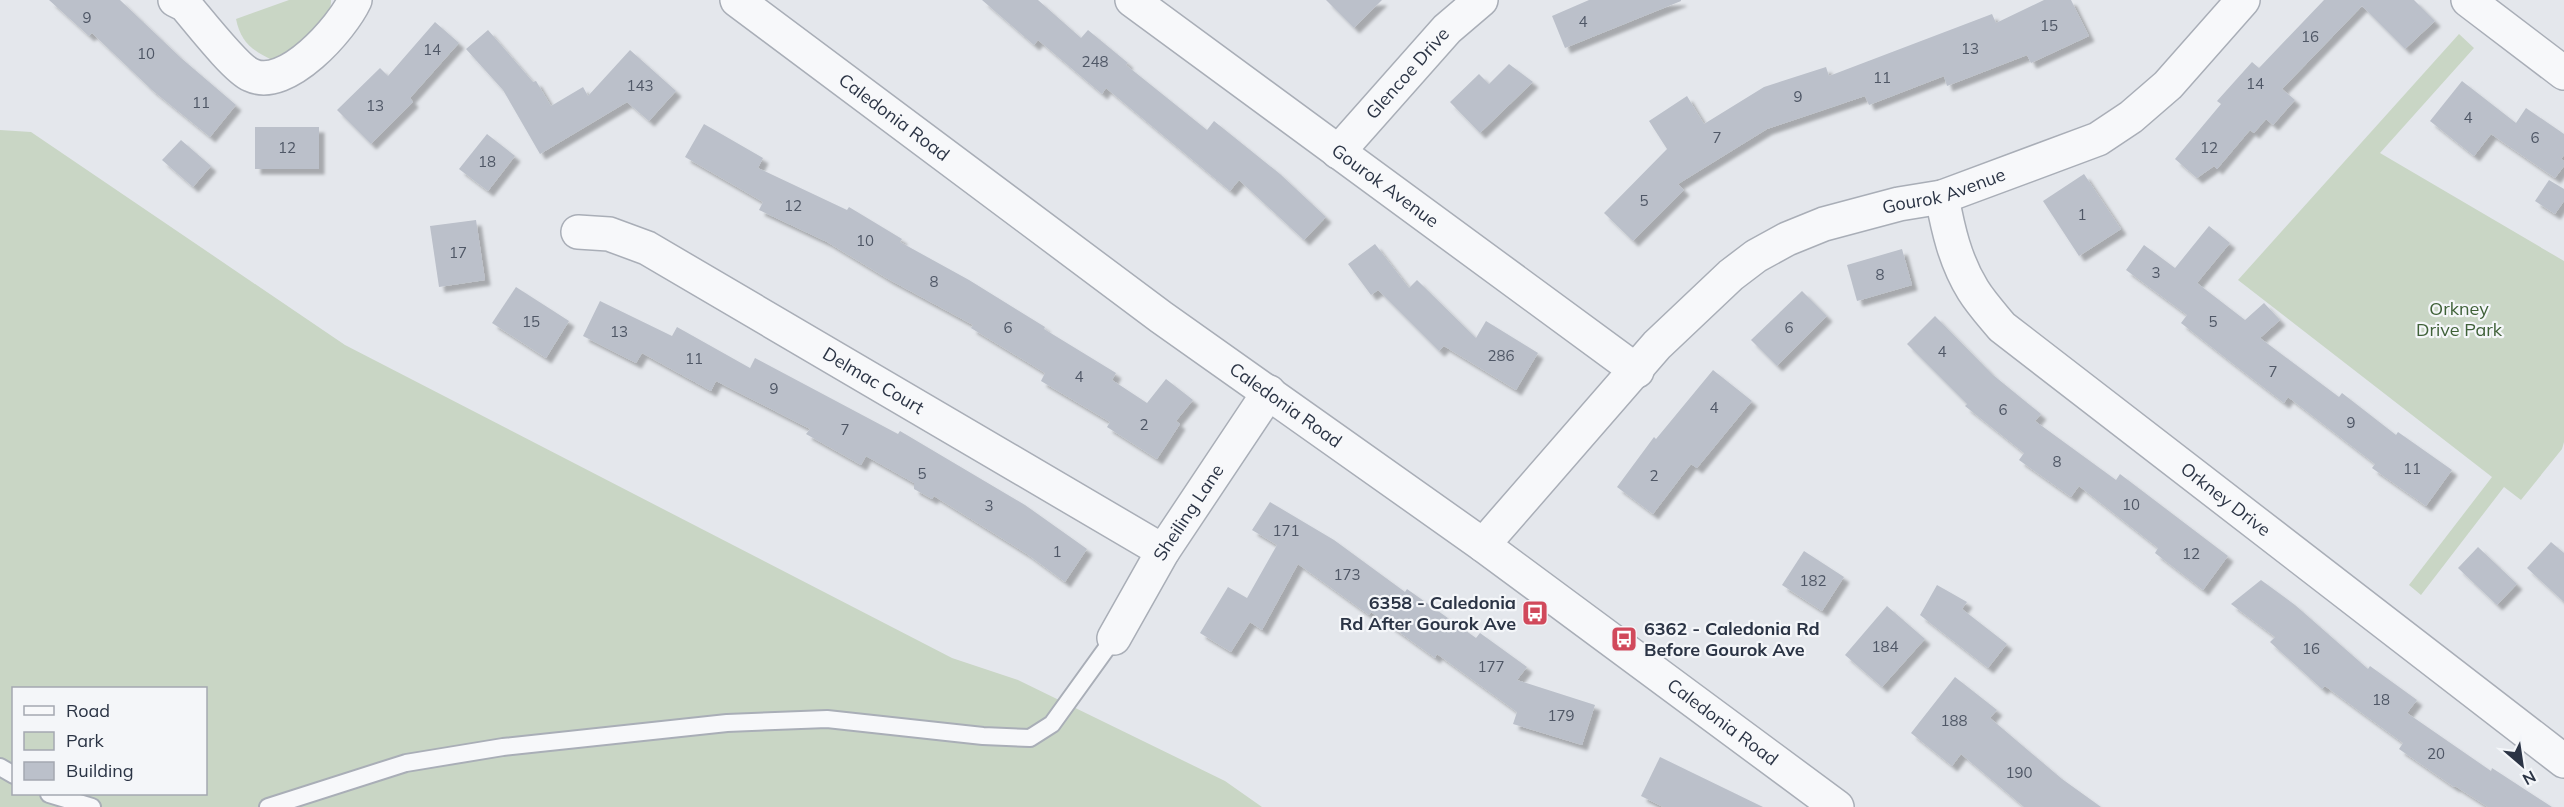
<svg xmlns="http://www.w3.org/2000/svg" width="2564" height="807" font-family="Mulish,sans-serif">
	<style>
		.green { fill: #c9d6c5; fill-rule: evenodd }
		.building { fill: #bbc0ca; filter: url(#shadow) }
		.lines { fill: none; stroke-linecap: round; stroke-linejoin: round }
		.service-casing { stroke: #a9aeb7; stroke-width: 20 }
		.minor-casing { stroke: #a9aeb7; stroke-width: 36 }
		.tertiary-casing { stroke: #a9aeb7; stroke-width: 36 }
		.service { stroke: #f7f8fa; stroke-width: 16 }
		.minor { stroke: #f7f8fa; stroke-width: 33 }
		.tertiary { stroke: #f7f8fa; stroke-width: 33 }
		.labels { text-anchor: middle; stroke-width: 4.5; stroke-linejoin: round; paint-order: stroke }
		.number-label { font-size: 15px; fill: #4f5766 }
		.street-label { font-size: 18px; fill: #2b3445; stroke: #f4f6f9 }
		.park-label { font-size: 18px; fill: #3f6138; stroke: #f4f6f9 }
		.poi-label { font-size: 18px; font-weight: bold; fill: #2b3445; stroke: #f4f6f9; text-anchor: end }
	</style>
	<defs>
		<filter id="shadow"><feDropShadow dx="5.5" dy="5.5" stdDeviation="1.5" flood-color="#0004"/></filter>
	</defs>
	<rect width="100%" height="100%" fill="#e4e7ec"/>
	<g class="green">
		<path d="M289,0H331C332,26 296,51 274,61C252,50 241,43 236,19Z"/>
		<polygon points="2459,34 2474,48 2380,153 2564,261 2564,442 2562,449 2521,500 2504,487 2421,595 2409,585 2492,477 2238,280"/>
		<path d="M0,130L31,132L345,345L952,658L1018,680L1225,781L1262,807H0ZM14,688H206V794H14Z"/>
	</g>
	<g class="building">
		<polygon points="49,0 120,0 181,58 236,105 210,137 152,90 92,33 89,36"/>
		<polygon points="982,0 1038,0 1081,38 1088,30 1128,63 1126,65 1207,130 1214,121 1280,174 1326,217 1304,240 1239,180 1230,191 1106,88 1102,94 1038,40 1034,45"/>
		<polygon points="1326,0 1382,0 1354,28"/>
		<polygon points="1589,0 1681,0 1681,1 1565,48 1552,16"/>
		<polygon points="2044,0 2071,0 2089,36 2031,63 2027,55 1947,86 1944,76 1869,105 1865,96 1767,129 1678,184 1684,190 1633,241 1604,213 1667,149 1649,121 1687,96 1704,124 1764,87 1826,67 1829,76 1992,14 1996,23"/>
		<polygon points="2324,0 2414,0 2435,21 2405,49 2362,6 2282,89 2295,100 2273,125 2266,119 2254,133 2250,130 2217,169 2214,166 2197,178 2175,159 2221,104 2217,101 2252,62 2259,68"/>
		<polygon points="435,22 459,43 410,98 413,102 371,144 337,110 380,68 388,76"/>
		<polygon points="488,30 533,82 536,81 551,106 583,87 588,96 630,50 676,91 649,121 627,102 540,154 503,90 466,49"/>
		<polygon points="1509,64 1533,82 1480,133 1450,102 1479,74 1489,84"/>
		<polygon points="2462,81 2516,123 2526,108 2564,134 2564,155 2561,159 2564,161 2564,166 2555,178 2491,134 2474,156 2430,121"/>
		<polygon points="704,124 763,158 758,168 847,210 849,207 902,239 900,242 969,280 1045,327 1044,329 1116,373 1112,380 1147,403 1166,379 1193,400 1176,421 1180,424 1157,459 1107,427 1110,422 1041,381 1045,373 971,328 973,325 888,279 827,242 759,210 763,202 685,157"/>
		<rect x="255" y="127" width="64" height="42"/>
		<polygon points="487,134 515,156 488,191 459,169"/>
		<polygon points="181,140 211,166 193,187 162,160"/>
		<polygon points="2084,174 2121,229 2079,256 2043,201"/>
		<polygon points="2549,180 2564,189 2564,201 2555,214 2535,201"/>
		<polygon points="476,220 485,280 439,287 430,226"/>
		<polygon points="2209,226 2230,243 2197,283 2245,320 2264,303 2280,320 2260,338 2339,397 2342,393 2396,435 2398,432 2452,470 2426,506 2372,468 2375,464 2288,397 2284,403 2241,370 2181,323 2187,315 2126,270 2144,245 2175,268"/>
		<polygon points="1375,244 1409,288 1417,280 1476,338 1486,321 1538,353 1516,390 1444,346 1439,351 1378,290 1371,295 1348,264"/>
		<polygon points="1902,249 1912,285 1857,301 1847,265"/>
		<polygon points="516,287 569,321 546,358 492,323"/>
		<polygon points="1802,291 1827,316 1777,366 1751,340"/>
		<polygon points="600,301 672,336 677,327 750,368 755,358 898,434 900,431 1025,505 1087,549 1065,582 1027,554 934,496 932,499 914,489 914,483 866,456 861,465 806,434 810,429 716,381 711,391 642,353 636,363 583,336"/>
		<polygon points="1935,316 1993,375 2041,414 2035,421 2116,480 2120,474 2228,556 2203,590 2155,553 2158,548 2079,486 2071,497 2019,460 2024,453 1965,406 1967,404 1907,344"/>
		<polygon points="1713,370 1752,401 1697,468 1691,464 1653,514 1617,487 1654,437 1656,439"/>
		<polygon points="1270,502 1334,540 1405,592 1407,589 1476,638 1480,633 1527,667 1517,680 1595,705 1582,745 1513,724 1517,712 1437,654 1435,658 1371,612 1369,615 1298,564 1262,630 1250,622 1231,652 1200,633 1228,587 1247,598 1277,545 1252,530"/>
		<polygon points="2551,542 2564,553 2564,602 2527,568"/>
		<polygon points="2478,547 2517,584 2497,605 2458,568"/>
		<polygon points="1804,551 1844,577 1822,611 1782,585"/>
		<polygon points="2261,580 2295,605 2368,669 2370,666 2417,700 2407,713 2491,771 2492,768 2552,807 2488,807 2455,786 2454,787 2399,749 2403,743 2325,686 2322,689 2270,642 2275,637 2231,604"/>
		<polygon points="1937,585 1967,602 1962,609 2007,644 1988,668 1920,615"/>
		<polygon points="1887,606 1925,639 1882,687 1845,655"/>
		<polygon points="1955,677 1997,710 1990,718 2062,779 2101,807 2024,807 1961,754 1952,766 1911,733"/>
		<polygon points="1660,757 1763,807 1663,807 1641,796"/>
	</g>
	<g class="lines">
		<defs>
			<g id="service">
				<polyline points="0,767 14,775"/>
				<polyline points="49,794 92,807"/>
				<polyline points="268,807 406,763 503,747 727,723 827,719 983,736 1030,738 1052,724 1114,638"/>
			</g>
			<g id="minor">
				<path d="M175,0L185,5C198,20 236,69 251,75C286,92 342,28 355,0"/>
				<path id="s1" d="M1132,0L1637,371"/>
				<polyline points="2468,0 2564,73"/>
				<path id="s2" d="M1338,152L1447,29L1481,0"/>
				<path id="s3" d="M1942,197C1948,229 1955,261 1973,290C1981,303 1992,315 2002,327L2564,761"/>
				<path id="s4" d="M578,232L609,234L647,248L1163,551"/>
				<path id="s5" d="M1483,545L1657,345L1731,275L1756,256L1787,239L1824,224L1899,204L1942,197L2098,139L2131,117L2168,85L2243,0"/>
				<path id="s6" d="M1114,638L1163,551L1269,392"/>
			</g>
			<g id="tertiary">
				<path id="s7" d="M737,0L1161,317L1483,545L1837,807"/>
			</g>
		</defs>
		<use href="#service" class="service-casing"/>
		<use href="#minor" class="minor-casing"/>
		<use href="#tertiary" class="tertiary-casing"/>
		<use href="#service" class="service"/>
		<use href="#minor" class="minor"/>
		<use href="#tertiary" class="tertiary"/>
	</g>
	<defs>
		<symbol id="bus-square" viewBox="-11 -11 22 22"><rect x="-9" y="-9" width="18" height="18" rx="4" fill="#d1495b" stroke="#f4f6f9"/><path d="M-5-6H5V4H4V6H2V4H-2V6H-4V4H-5ZM-3.5-4V0h7V-4ZM-3.5 1.2v1.5H-2V1.2ZM2 1.2v1.5H3.5V1.2Z" fill="#fff"/></symbol>
	</defs>
	<g fill-rule="evenodd">
		<use href="#bus-square" x="1520" y="598" width="30" height="30"/>
		<use href="#bus-square" x="1609" y="624" width="30" height="30"/>
	</g>
	<g class="labels">
		<g class="number-label">
			<text x="87" y="23">9</text>
			<text x="1583" y="27">4</text>
			<text x="2049" y="31">15</text>
			<text x="2310" y="42">16</text>
			<text x="1970" y="54">13</text>
			<text x="432" y="55">14</text>
			<text x="146" y="59">10</text>
			<text x="1095" y="67">248</text>
			<text x="1882" y="83">11</text>
			<text x="2255" y="89">14</text>
			<text x="640" y="91">143</text>
			<text x="1798" y="102">9</text>
			<text x="201" y="108">11</text>
			<text x="375" y="111">13</text>
			<text x="2468" y="123">4</text>
			<text x="1717" y="143">7</text>
			<text x="2535" y="143">6</text>
			<text x="287" y="153">12</text>
			<text x="2209" y="153">12</text>
			<text x="487" y="167">18</text>
			<text x="1644" y="206">5</text>
			<text x="793" y="211">12</text>
			<text x="2082" y="220">1</text>
			<text x="865" y="246">10</text>
			<text x="458" y="258">17</text>
			<text x="2156" y="278">3</text>
			<text x="1880" y="280">8</text>
			<text x="934" y="287">8</text>
			<text x="531" y="327">15</text>
			<text x="2213" y="327">5</text>
			<text x="1008" y="333">6</text>
			<text x="1789" y="333">6</text>
			<text x="619" y="337">13</text>
			<text x="1942" y="357">4</text>
			<text x="1501" y="361">286</text>
			<text x="694" y="364">11</text>
			<text x="2273" y="377">7</text>
			<text x="1079" y="382">4</text>
			<text x="774" y="394">9</text>
			<text x="1714" y="413">4</text>
			<text x="2003" y="415">6</text>
			<text x="2351" y="428">9</text>
			<text x="1144" y="430">2</text>
			<text x="845" y="435">7</text>
			<text x="2057" y="467">8</text>
			<text x="2412" y="474">11</text>
			<text x="922" y="479">5</text>
			<text x="1654" y="481">2</text>
			<text x="2131" y="510">10</text>
			<text x="989" y="511">3</text>
			<text x="1286" y="536">171</text>
			<text x="1057" y="557">1</text>
			<text x="2191" y="559">12</text>
			<text x="1347" y="580">173</text>
			<text x="1813" y="586">182</text>
			<text x="1885" y="652">184</text>
			<text x="2311" y="654">16</text>
			<text x="1491" y="672">177</text>
			<text x="2381" y="705">18</text>
			<text x="1561" y="721">179</text>
			<text x="1954" y="726">188</text>
			<text x="2436" y="759">20</text>
			<text x="2019" y="778">190</text>
		</g>
		<g class="street-label">
			<text dy="6" stroke="none"><textPath href="#s2" startOffset="105">Glencoe Drive</textPath></text>
			<text dy="6" stroke="none"><textPath href="#s7" startOffset="196">Caledonia Road</textPath></text>
			<text dy="6" stroke="none"><textPath href="#s1" startOffset="314">Gourok Avenue</textPath></text>
			<text dy="6" stroke="none"><textPath href="#s5" startOffset="598">Gourok Avenue</textPath></text>
			<text dy="6" stroke="none"><textPath href="#s4" startOffset="334">Delmac Court</textPath></text>
			<text dy="6" stroke="none"><textPath href="#s7" startOffset="682">Caledonia Road</textPath></text>
			<text dy="6" stroke="none"><textPath href="#s3" startOffset="428">Orkney Drive</textPath></text>
			<text dy="6" stroke="none"><textPath href="#s6" startOffset="146">Sheiling Lane</textPath></text>
			<text dy="6" stroke="none"><textPath href="#s7" startOffset="1222">Caledonia Road</textPath></text>
		</g>
		<g class="park-label">
			<text x="2459" y="315">Orkney<tspan x="2459" dy="21">Drive Park</tspan></text>
		</g>
		<g class="poi-label">
			<text x="1516" y="609">6358 - Caledonia<tspan x="1516" dy="21">Rd After Gourok Ave</tspan></text>
			<text x="1644" y="635" text-anchor="start">6362 - Caledonia Rd<tspan x="1644" dy="21">Before Gourok Ave</tspan></text>
		</g>
	</g>
	<rect x="12" y="687" width="195" height="108" fill="#f4f6f9" stroke="#a4a8b1" stroke-width="1.5"/>
	<rect x="24" y="706" width="30" height="9" fill="#f7f8fa" stroke="#a4a8b1" stroke-width="1.5"/>
	<text x="66" y="717" font-size="18" fill="#2b3445">Road</text>
	<rect x="24" y="732" width="30" height="18" fill="#c9d6c5" stroke="#a4a8b1" stroke-width="1.5"/>
	<text x="66" y="747" font-size="18" fill="#2b3445">Park</text>
	<rect x="24" y="762" width="30" height="18" fill="#bbc0ca" stroke="#a4a8b1" stroke-width="1.5"/>
	<text x="66" y="777" font-size="18" fill="#2b3445">Building</text>
	<g transform="translate(2522 765) rotate(151)" stroke="#f4f6f9" stroke-width="4.5" paint-order="stroke">
	<path d="M0-4.5L10 22L0 15L-10 22Z" fill="#2b3445"/>
	<text y="-9" font-size="16" font-weight="bold" text-anchor="middle" fill="#2b3445">N</text>
	</g>
</svg>
